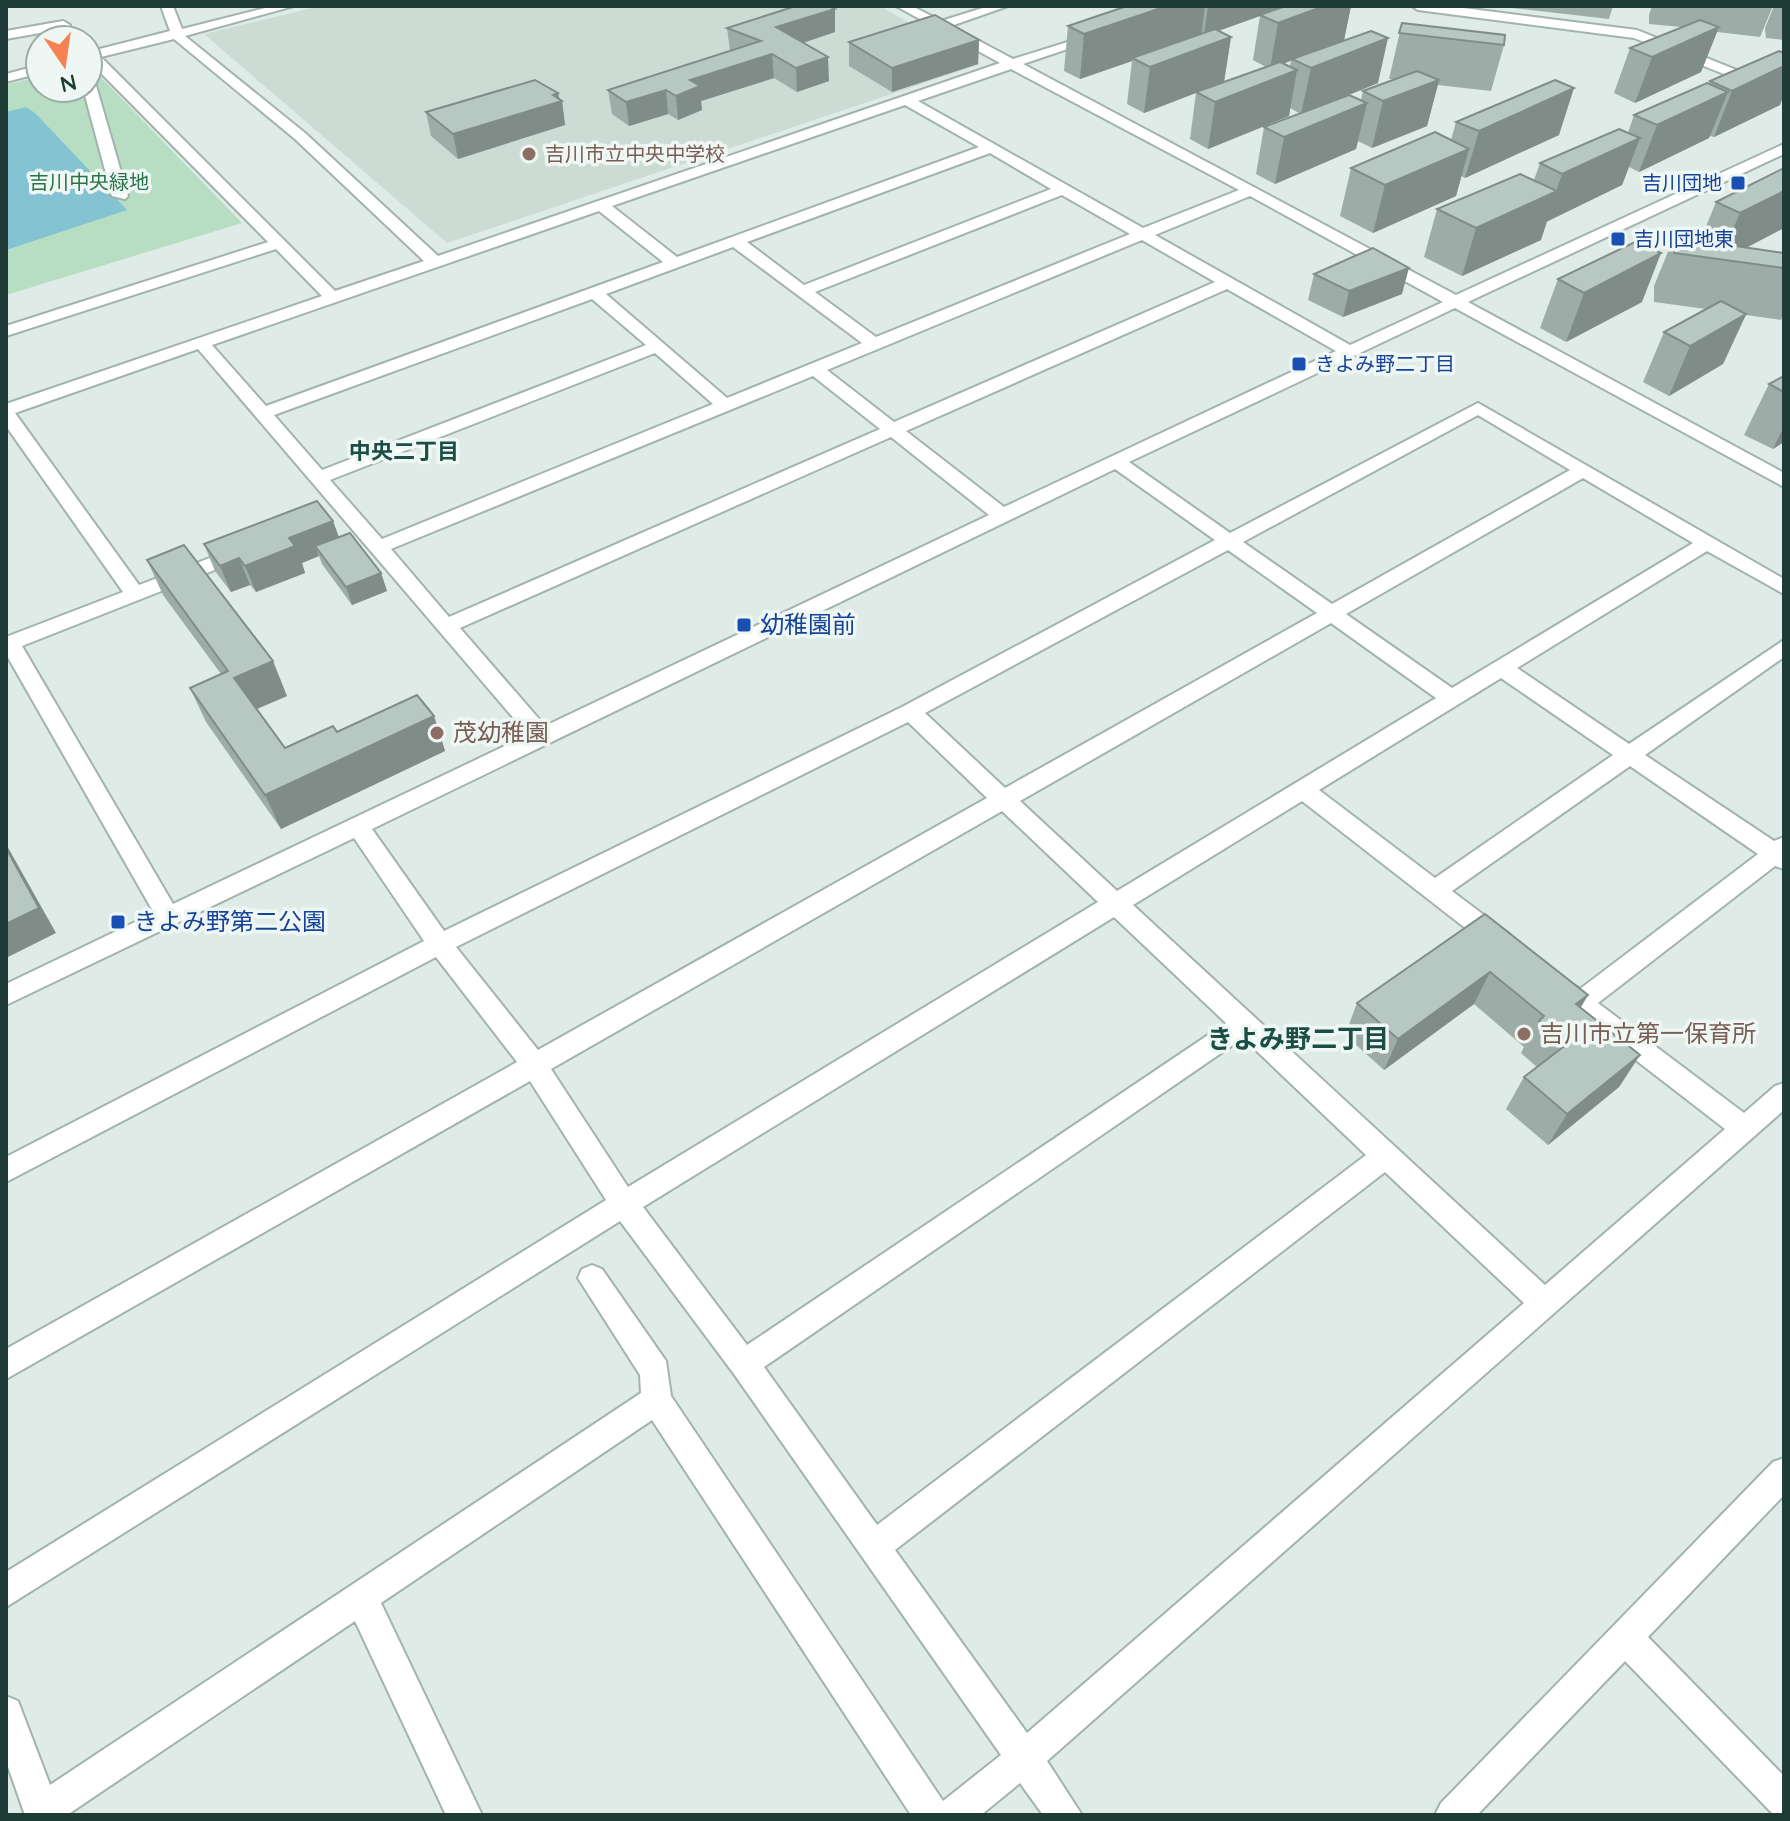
<svg xmlns="http://www.w3.org/2000/svg" width="1790" height="1821" font-family="Quicksand,'Noto Sans JP',sans-serif">
	<style>
		.built { fill: #cddbd5 }
		.green { fill: #b7ddc3 }
		.water { fill: #84c3d2 }
		.lines { fill: none; stroke-linecap: round; stroke-linejoin: round }
		.minor-casing { stroke: #a2b3ad; stroke-width: 4 }
		.minor { fill: #fff; fill-rule: evenodd }
		.wall { fill: #9daca7; fill-rule: evenodd }
		.shaded-wall { fill: #808c88 }
		.building { fill: #b7c8c2; stroke: #808c88; stroke-width: 2 }
		.education-dot { fill: #8d6e63; stroke: #eff7f4; stroke-width: 3 }
		.transit-dot { fill: #1a4fb4; stroke: #eff7f4; stroke-width: 3 }
		.labels { text-anchor: middle; stroke-width: 7; stroke-linejoin: round; paint-order: stroke }
		.far-education-label { font-size: 20px; fill: #785e54; stroke: #eff7f4; text-anchor: start }
		.far-park-label { font-size: 20px; fill: #287349; stroke: #eff7f4 }
		.far-transit-label { font-size: 20px; fill: #164399; stroke: #eff7f4; text-anchor: start }
		.far-neighbourhood-label { font-size: 22px; font-weight: bold; fill: #1b4e44; stroke: #eff7f4 }
		.transit-label { font-size: 24px; fill: #164399; stroke: #eff7f4; text-anchor: start }
		.education-label { font-size: 24px; fill: #785e54; stroke: #eff7f4; text-anchor: start }
		.neighbourhood-label { font-size: 26px; font-weight: bold; fill: #1b4e44; stroke: #eff7f4 }
	</style>
	<rect width="100%" height="100%" fill="#dfebe6"/>
	<polygon class="built" points="320,6 880,6 981,64 447,243 204,34"/>
	<polygon class="green" points="88,64 242,223 6,295 6,85 40,76 40,88 88,88"/>
	<polygon class="water" points="26,107 35,113 127,210 6,250 6,112"/>
	<g class="lines">
		<defs>
			<g id="minor">
				<path d="M161,6H173L182,29L273,6H294L185,36L305,133L438,256L1000,63L896,6H912L941,21L989,6H1008L951,26L1013,59L1103,31V37L1023,64L1456,295L1784,144V154L1468,302L1784,473V487L1455,308L1129,462L1230,533L1478,403L1784,579V594L1707,551L1517,668L1629,744L1784,640V657L1645,755L1774,841L1784,837V869L1775,866L1598,1003L1744,1113L1775,1086L1784,1083V1110L1047,1761L1082,1815H1043L1020,1783L981,1815H911L652,1420L381,1603L482,1815H446L355,1621L67,1815H25L6,1761V1696L18,1701L50,1785L641,1393L640,1375L578,1278L582,1269L592,1265L602,1269L666,1361L671,1396L943,1801L1001,1755L734,1374L620,1221L6,1607V1572L606,1200L530,1081L6,1379V1349L517,1062L436,957L6,1182V1157L424,941L354,838L6,1005V984L154,913L6,654V637L123,592L6,426V404L322,296L276,249L6,336V326L268,242L88,60V52L170,31ZM174,39L295,139L424,261L335,291L101,57ZM1011,69L1239,190L1143,228L918,101ZM905,105L979,147L677,257L612,206ZM990,153L1051,189L804,285L747,242ZM1062,195L1130,234L876,337L815,292ZM1250,196L1443,302L1350,345L1155,235ZM599,211L663,262L266,406L212,345ZM1142,240L1215,282L894,422L827,370ZM733,247L862,343L727,398L606,294ZM1227,289L1336,351L1004,507L906,431ZM592,299L646,345L322,470L274,415ZM198,349L528,735L173,904L22,646L250,556L253,552L250,548H236L139,585L15,413ZM655,353L713,404L382,539L330,480ZM813,376L880,429L449,617L391,549ZM1478,415L1570,470L1332,604L1243,542ZM891,437L989,515L545,726L460,628ZM1115,469L1215,540L902,707L444,931L372,829ZM1583,478L1693,543L1452,688L1346,614ZM1228,550L1317,613L1005,788L925,713ZM1331,623L1436,698L1117,891L1020,801ZM1501,678L1613,755L1435,878L1319,790ZM908,722L987,798L538,1050L456,947ZM1630,766L1758,854L1580,989L1558,976L1549,979L1546,986L1549,993L1725,1129L1545,1285L1133,905L1302,801L1491,948L1500,951L1509,948L1512,941L1509,934L1452,891ZM1002,811L1098,902L628,1187L551,1069ZM1114,917L1226,1023L747,1345L643,1207ZM1243,1038L1366,1155L877,1525L764,1367ZM1385,1172L1524,1303L1027,1733L895,1550Z"/>
				<polygon points="1412,6 1448,6 1637,30 1784,89 1784,98 1634,38 1418,10"/>
				<polygon points="63,21 70,25 68,28 6,39 6,31"/>
				<polygon points="40,65 40,73 6,82 6,74"/>
				<polygon points="88,78 95,82 128,196 125,199 112,196 83,88 88,88"/>
				<polygon points="1784,1458 1784,1495 1648,1637 1784,1776 1784,1815 1772,1813 1625,1661 1477,1815 1435,1815 1441,1803 1773,1462"/>
			</g>
		</defs>
		<use href="#minor" class="minor-casing"/>
		<use href="#minor" class="minor"/>
	</g>
	<g class="wall">
		<path d="M1127,6H1351L1344,40L1378,83L1349,95L1361,100L1363,91L1395,79H1389L1402,23L1504,45L1491,91L1438,85L1427,126L1372,148L1358,141L1356,149L1275,184L1256,174L1264,127L1299,113L1290,108L1289,116L1208,149L1190,139L1196,93L1144,113L1127,104L1132,61L1080,79L1064,71L1068,26ZM1260,16L1253,60L1266,67L1224,82L1231,37L1218,31ZM1291,60L1290,66L1283,63Z"/>
		<polygon points="1513,6 1613,6 1609,19 1512,8"/>
		<polygon points="1652,6 1773,6 1760,37 1717,32 1701,72 1635,103 1614,93 1630,48 1681,27 1649,24 1649,15"/>
		<polygon points="1774,6 1784,6 1784,40 1766,38 1765,28"/>
		<polygon points="727,28 835,32 803,43 829,81 797,92 774,78 701,101 702,110 678,120 668,114 629,126 612,114 608,90 730,51"/>
		<polygon points="979,40 978,64 892,92 849,66 849,42"/>
		<polygon points="1710,81 1780,105 1714,137 1710,136 1709,138 1639,172 1629,167 1622,185 1546,222 1541,240 1462,276 1424,257 1437,209 1534,180 1540,163 1628,133 1634,115 1708,84"/>
		<polygon points="558,93 559,99 562,101 565,125 458,159 431,136 426,112"/>
		<polygon points="1456,122 1559,135 1465,178 1461,176 1456,196 1373,233 1340,216 1351,168 1451,140"/>
		<polygon points="1784,168 1784,228 1747,247 1784,253 1784,313 1781,320 1746,315 1723,364 1669,396 1643,382 1664,332 1706,309 1654,302 1654,286 1674,237 1700,241 1716,202"/>
		<polygon points="1314,274 1402,294 1343,317 1308,300"/>
		<polygon points="1558,279 1642,302 1566,342 1540,328"/>
		<polygon points="1784,376 1784,442 1773,449 1744,435 1769,384"/>
		<polygon points="333,521 339,537 381,573 387,591 352,605 322,564 319,556 302,563 305,573 256,592 250,585 231,592 215,571 204,544"/>
		<polygon points="147,560 287,696 257,709 285,748 337,732 434,716 445,751 281,829 206,722 190,688 221,674 163,595"/>
		<polygon points="1485,914 1588,995 1580,1008 1640,1055 1619,1087 1548,1145 1506,1109 1524,1077 1537,1067 1521,1053 1524,1047 1474,1004 1384,1070 1345,1035 1357,1003"/>
	</g>
	<g class="shaded-wall">
		<polygon points="1167,6 1205,6 1201,37 1132,58 1132,61 1080,79 1084,34"/>
		<polygon points="1208,6 1289,6 1260,15 1260,16 1204,36"/>
		<polygon points="1324,6 1351,6 1344,40 1270,69 1278,23"/>
		<polygon points="835,9 835,32 778,51 776,27"/>
		<polygon points="1719,27 1701,72 1635,103 1652,57"/>
		<polygon points="1231,37 1224,82 1144,113 1150,67"/>
		<polygon points="1388,38 1378,83 1301,114 1311,68"/>
		<polygon points="979,40 978,64 892,92 892,68"/>
		<polygon points="772,54 774,78 701,101 702,110 678,120 676,96 690,80"/>
		<polygon points="828,57 829,81 797,92 796,68"/>
		<polygon points="1784,66 1784,95 1780,105 1714,137 1732,91"/>
		<polygon points="1297,70 1289,116 1208,149 1215,102"/>
		<polygon points="1439,80 1427,126 1372,148 1383,101"/>
		<polygon points="1574,88 1559,135 1465,178 1479,131"/>
		<polygon points="666,90 668,114 629,126 626,102"/>
		<polygon points="1728,92 1709,138 1639,172 1657,125"/>
		<polygon points="558,93 560,102 562,101 565,125 458,159 453,134"/>
		<polygon points="1367,103 1356,149 1275,184 1284,137"/>
		<polygon points="1640,138 1622,185 1546,222 1562,174"/>
		<polygon points="1469,149 1456,196 1373,233 1385,185"/>
		<polygon points="1557,191 1541,240 1462,276 1476,228"/>
		<polygon points="1784,191 1784,228 1723,260 1720,259 1740,213"/>
		<polygon points="1661,253 1642,302 1566,342 1584,293"/>
		<polygon points="1409,268 1402,294 1343,317 1349,291"/>
		<polygon points="1746,314 1723,364 1669,396 1690,346"/>
		<polygon points="1784,426 1784,442 1773,449"/>
		<polygon points="333,521 342,547 315,546 319,556 302,563 305,573 256,592 245,566 289,538"/>
		<polygon points="239,558 250,585 231,592 220,566"/>
		<polygon points="381,573 387,591 352,605 346,587"/>
		<polygon points="273,661 287,696 249,712 234,678"/>
		<polygon points="434,716 445,751 281,829 265,795"/>
		<polygon points="6,844 56,933 6,958"/>
		<polygon points="1490,972 1474,1004 1384,1070 1398,1039"/>
		<polygon points="1588,995 1569,1028 1576,1004"/>
		<polygon points="1640,1055 1619,1087 1548,1145 1567,1114"/>
	</g>
	<g class="building">
		<polygon points="796,6 829,6 835,9 776,27 828,57 796,68 772,54 690,80 700,86 676,96 666,90 626,102 608,90 761,41 727,28"/>
		<polygon points="1127,6 1167,6 1084,34 1068,26"/>
		<polygon points="1286,6 1324,6 1278,23 1260,15"/>
		<polygon points="935,15 979,40 892,68 849,42"/>
		<polygon points="1700,20 1719,27 1652,57 1630,48"/>
		<polygon points="1402,23 1505,35 1504,45 1399,33"/>
		<polygon points="1215,29 1231,37 1150,67 1132,58"/>
		<polygon points="1371,31 1388,38 1311,68 1292,59"/>
		<polygon points="1779,51 1784,53 1784,66 1732,91 1710,81"/>
		<polygon points="1280,62 1297,70 1215,102 1196,92"/>
		<polygon points="1417,71 1439,80 1383,101 1363,91"/>
		<polygon points="535,80 558,93 553,95 562,101 453,134 426,112"/>
		<polygon points="1555,80 1574,88 1479,131 1456,122"/>
		<polygon points="1707,83 1728,92 1657,125 1634,115"/>
		<polygon points="1349,95 1367,103 1284,137 1264,127"/>
		<polygon points="1619,129 1640,138 1562,174 1540,163"/>
		<polygon points="1435,132 1469,149 1385,185 1351,168"/>
		<polygon points="1784,168 1784,191 1740,213 1716,202"/>
		<polygon points="1520,174 1557,191 1476,228 1437,209"/>
		<polygon points="1674,237 1784,253 1784,268 1674,253"/>
		<polygon points="1637,241 1661,253 1584,293 1558,279"/>
		<polygon points="1373,248 1409,268 1349,291 1314,274"/>
		<polygon points="1721,301 1746,314 1690,346 1664,332"/>
		<polygon points="1784,376 1784,392 1769,384"/>
		<polygon points="317,501 333,521 289,538 295,546 245,566 239,558 220,566 204,544"/>
		<polygon points="350,533 381,573 346,587 315,546"/>
		<polygon points="184,545 273,661 234,678 285,748 333,726 337,732 417,695 434,716 265,795 190,688 228,671 147,560"/>
		<polygon points="6,848 39,908 6,924"/>
		<polygon points="1485,914 1588,995 1576,1004 1640,1055 1567,1114 1524,1077 1567,1044 1539,1021 1544,1016 1490,972 1398,1039 1357,1003"/>
	</g>
	<g class="education-dot">
		<circle cx="529" cy="154" r="8"/>
		<circle cx="437" cy="733" r="8"/>
		<circle cx="1524" cy="1034" r="8"/>
	</g>
	<g class="transit-dot">
		<rect x="1730" y="175" width="16" height="16" rx="4"/>
		<rect x="1610" y="231" width="16" height="16" rx="4"/>
		<rect x="1291" y="356" width="16" height="16" rx="4"/>
		<rect x="736" y="617" width="16" height="16" rx="4"/>
		<rect x="110" y="914" width="16" height="16" rx="4"/>
	</g>
	<g class="labels">
		<g class="far-education-label">
			<text x="545" y="161">吉川市立中央中学校</text>
		</g>
		<g class="far-park-label">
			<text x="89" y="189">吉川中央緑地</text>
		</g>
		<g class="far-transit-label">
			<text x="1722" y="190" text-anchor="end">吉川団地</text>
			<text x="1634" y="246">吉川団地東</text>
			<text x="1315" y="371">きよみ野二丁目</text>
		</g>
		<g class="far-neighbourhood-label">
			<text x="404" y="459">中央二丁目</text>
		</g>
		<g class="transit-label">
			<text x="760" y="633">幼稚園前</text>
			<text x="134" y="930">きよみ野第二公園</text>
		</g>
		<g class="education-label">
			<text x="453" y="741">茂幼稚園</text>
			<text x="1540" y="1042">吉川市立第一保育所</text>
		</g>
		<g class="neighbourhood-label">
			<text x="1298" y="1048">きよみ野二丁目</text>
		</g>
	</g>
	<rect width="1790" height="1821" fill="none" stroke="#1f3b35" stroke-width="16"/>
	<g transform="translate(64 64) rotate(167)"><circle r="38" fill="#eff7f4" stroke="#9caca8" stroke-width="2"/>
	<path d="M0-6L14 30L0 20L-14 30Z" fill="#f68151"/>
	<text y="-12" font-size="22" font-weight="bold" text-anchor="middle" fill="#1f3b35">N</text>
	</g>
</svg>
